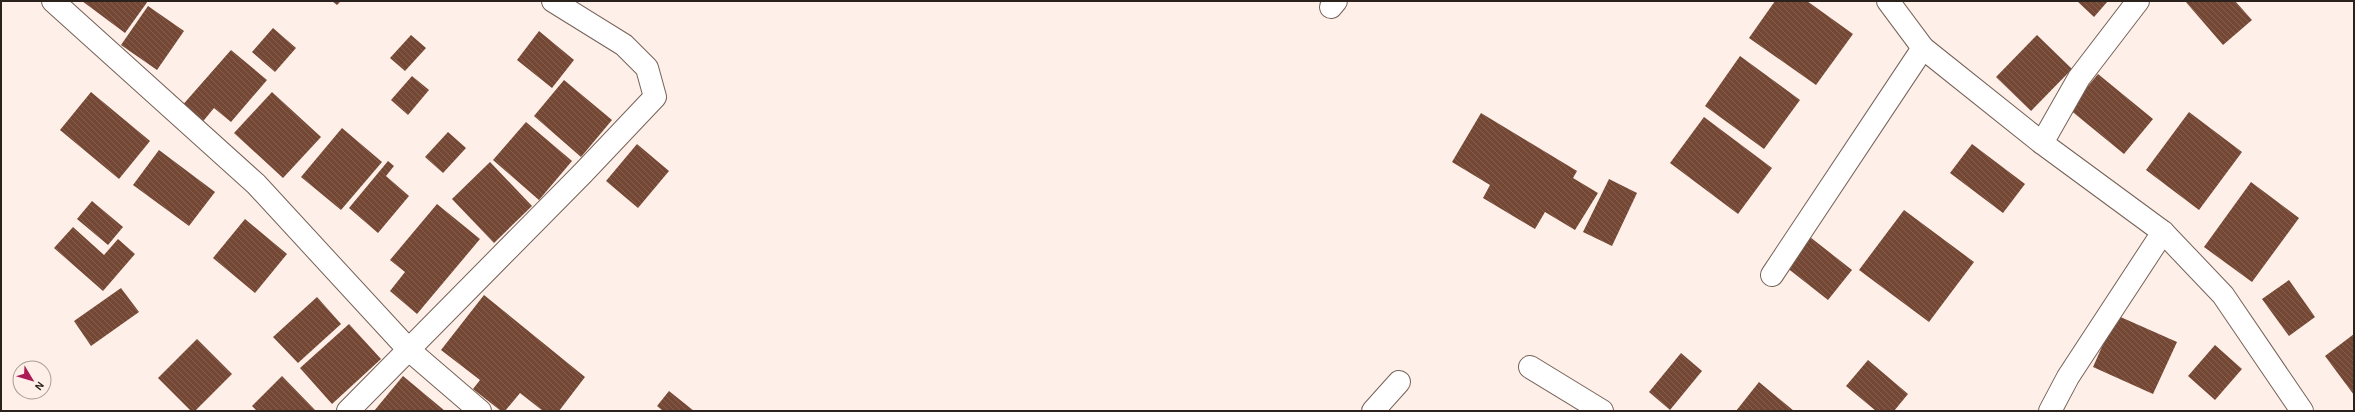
<svg xmlns="http://www.w3.org/2000/svg" width="2355" height="412" font-family="'Alegreya Sans',sans-serif">
	<style>
		.building { fill: url(#building-back-hatch) }
		.lines { fill: none; stroke-linecap: round; stroke-linejoin: round }
		.minor-casing { stroke: #766258; stroke-width: 24 }
		.minor { stroke: #fff; stroke-width: 22 }
	</style>
	<defs>
		<pattern id="building-back-hatch" width="6" height="6" patternUnits="userSpaceOnUse"><rect width="6" height="6" fill="#744834"/><path d="M-1 5l2 2M0 0l6 6M5-1l2 2" fill="none" stroke="#835f4f"/></pattern>
	</defs>
	<rect width="100%" height="100%" fill="#feefe8"/>
	<g class="building">
		<polygon points="82,1 148,1 125,33"/>
		<polygon points="332,1 341,1 337,5"/>
		<polygon points="1775,1 1807,1 1853,34 1816,85 1749,38"/>
		<polygon points="2077,1 2108,1 2094,17"/>
		<polygon points="2185,1 2235,1 2252,20 2223,45"/>
		<polygon points="148,6 184,31 157,70 121,45"/>
		<polygon points="273,28 296,48 275,72 252,52"/>
		<polygon points="539,31 574,60 552,88 517,60"/>
		<polygon points="411,35 426,48 405,71 390,58"/>
		<polygon points="2037,35 2072,69 2031,111 1996,77"/>
		<polygon points="231,50 267,80 231,122 214,108 200,125 180,108"/>
		<polygon points="1740,56 1800,100 1764,149 1705,106"/>
		<polygon points="2098,74 2153,119 2124,154 2069,109"/>
		<polygon points="412,76 429,90 408,115 391,100"/>
		<polygon points="564,80 612,120 581,157 534,116"/>
		<polygon points="91,92 150,141 119,179 60,130"/>
		<polygon points="272,92 321,137 283,178 234,133"/>
		<polygon points="2189,112 2242,152 2199,210 2146,170"/>
		<polygon points="1481,113 1577,171 1573,178 1598,193 1575,230 1545,212 1535,229 1483,198 1490,185 1452,162"/>
		<polygon points="1704,117 1772,168 1738,214 1670,163"/>
		<polygon points="526,122 572,161 539,200 493,160"/>
		<polygon points="342,128 382,162 341,210 301,177"/>
		<polygon points="448,132 466,148 443,173 425,157"/>
		<polygon points="637,144 669,171 638,208 606,181"/>
		<polygon points="1972,144 2025,184 2003,213 1950,173"/>
		<polygon points="159,150 215,192 189,226 133,185"/>
		<polygon points="388,161 394,166 386,176 409,196 378,233 349,208"/>
		<polygon points="490,162 532,206 494,243 452,199"/>
		<polygon points="1609,179 1637,193 1612,246 1583,232"/>
		<polygon points="2251,182 2299,218 2252,282 2204,247"/>
		<polygon points="92,201 123,227 108,245 77,219"/>
		<polygon points="437,204 480,239 417,314 390,291 405,272 390,260"/>
		<polygon points="1904,210 1974,262 1929,322 1859,270"/>
		<polygon points="245,219 287,254 255,293 213,258"/>
		<polygon points="73,227 104,255 118,239 135,254 103,291 54,248"/>
		<polygon points="1810,237 1852,270 1828,300 1786,267"/>
		<polygon points="2289,280 2315,317 2289,336 2262,299"/>
		<polygon points="121,288 139,312 91,346 74,321"/>
		<polygon points="484,295 585,377 559,411 543,411 520,393 505,411 501,411 473,389 480,380 441,350"/>
		<polygon points="317,297 341,324 298,363 273,337"/>
		<polygon points="2116,315 2177,342 2153,394 2093,367"/>
		<polygon points="349,324 381,359 332,404 300,368"/>
		<polygon points="2354,334 2354,395 2325,356"/>
		<polygon points="197,339 232,374 195,411 191,411 158,378"/>
		<polygon points="2215,345 2242,369 2215,400 2188,376"/>
		<polygon points="1681,353 1702,371 1670,410 1649,392"/>
		<polygon points="1868,360 1908,394 1894,411 1876,411 1846,386"/>
		<polygon points="282,376 316,411 257,411 252,406"/>
		<polygon points="403,376 445,411 374,411"/>
		<polygon points="1759,382 1794,411 1736,411"/>
		<polygon points="669,391 694,411 663,411 657,406"/>
	</g>
	<g class="lines">
		<defs>
			<g id="minor">
				<polyline points="53,1 256,184 409,350 480,411"/>
				<polyline points="1888,1 1923,48 2042,143 2163,232 2223,295 2302,411"/>
				<polyline points="1331,7 1336,1"/>
				<polyline points="2042,143 2079,78 2138,1"/>
				<polyline points="1772,275 1923,48"/>
				<polyline points="1530,367 1602,411"/>
				<polyline points="348,411 583,173 655,97 647,68 624,45 553,1"/>
				<polyline points="1373,411 1399,382"/>
				<polyline points="2050,411 2068,377 2163,232"/>
			</g>
		</defs>
		<use href="#minor" class="minor-casing"/>
		<use href="#minor" class="minor"/>
	</g>
	<rect width="2355" height="412" fill="none" stroke="#2b221e" stroke-width="4"/>
	<g transform="translate(32 380) rotate(128)"><circle r="19" fill="#feefe8" stroke="#aa9d97"/>
	<path d="M0-3L7 15L0 10L-7 15Z" fill="#ab1c56"/>
	<text y="-6" font-size="11" font-weight="bold" text-anchor="middle" fill="#2b221e">N</text>
	</g>
</svg>
